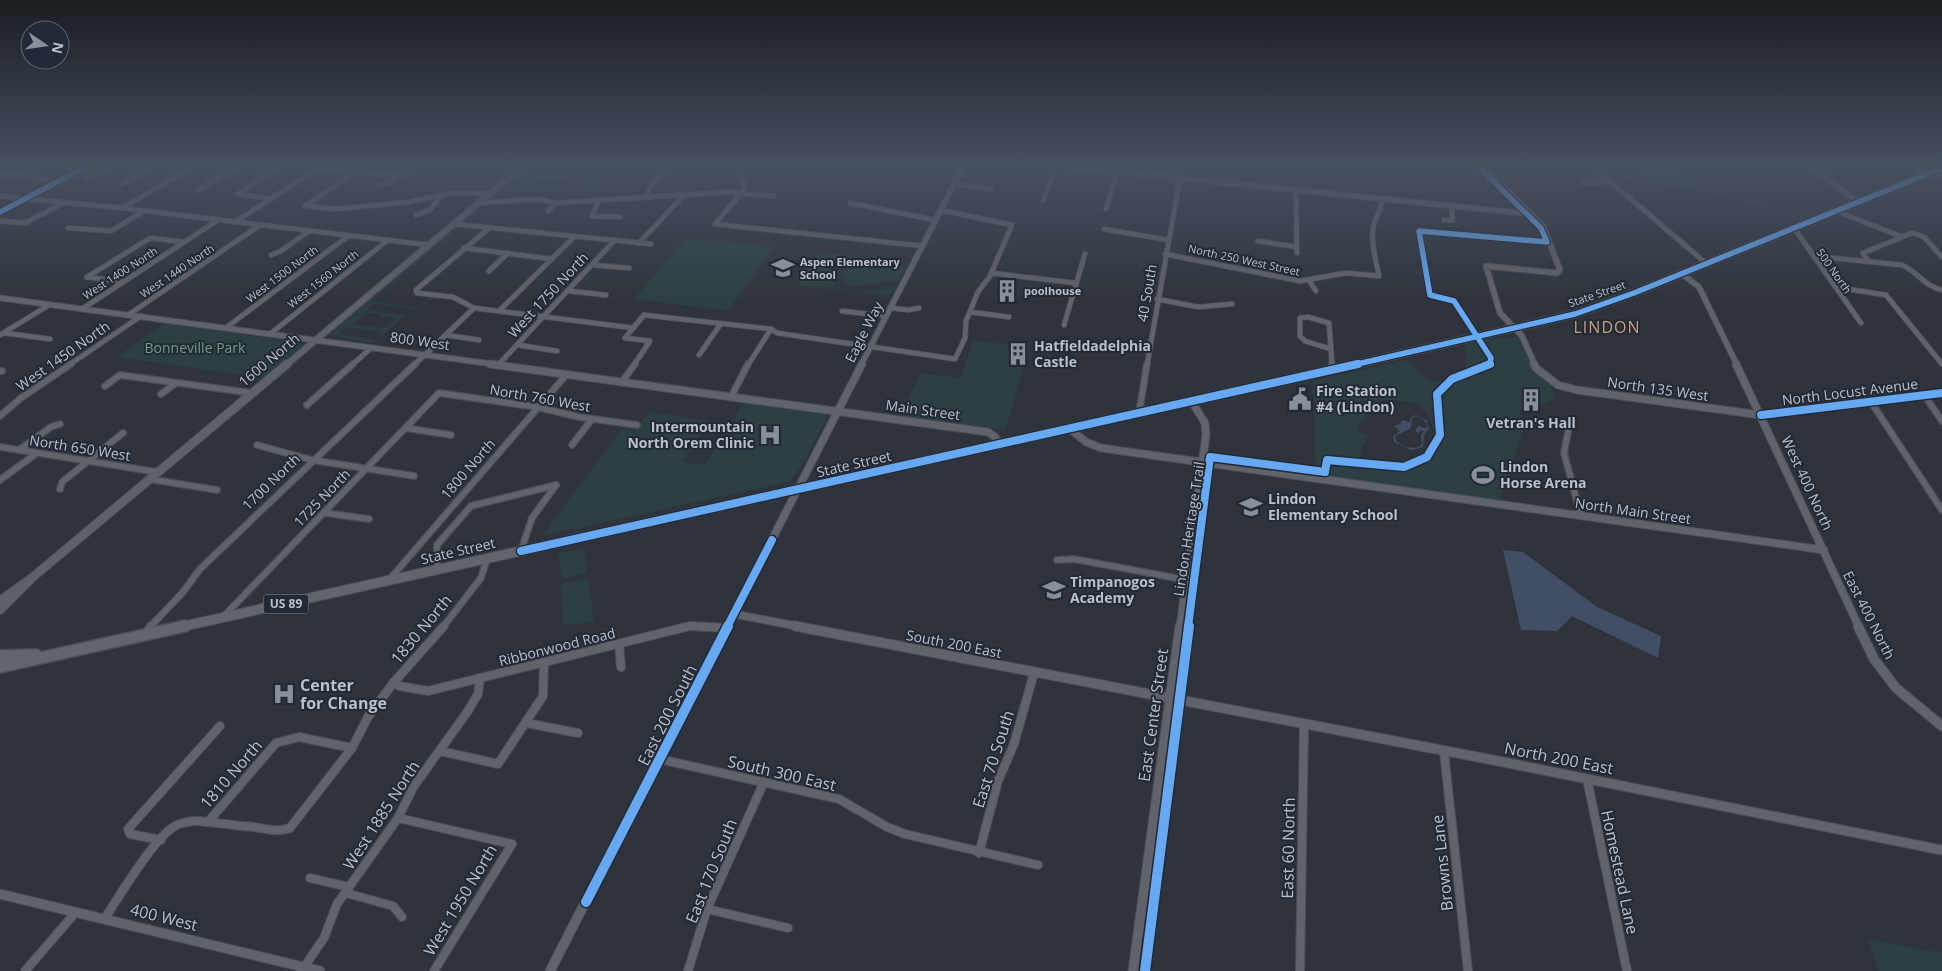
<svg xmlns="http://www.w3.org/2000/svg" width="1942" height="971" font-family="'Open Sans',sans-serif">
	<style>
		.green { fill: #2d3f42; fill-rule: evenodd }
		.water { fill: #424e66; fill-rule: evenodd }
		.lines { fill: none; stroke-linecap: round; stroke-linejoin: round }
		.stream { stroke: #424e66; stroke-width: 1 }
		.minor-far2-casing { stroke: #4b4f55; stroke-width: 6 }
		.minor-far1-casing { stroke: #4b4f55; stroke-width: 8 }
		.minor-casing { stroke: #4b4f55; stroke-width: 10 }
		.tertiary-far2-casing { stroke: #4b4f55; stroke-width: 7 }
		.tertiary-far1-casing { stroke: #4b4f55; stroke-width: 9 }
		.tertiary-casing { stroke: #4b4f55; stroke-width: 11 }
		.secondary-far1-casing { stroke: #4b4f55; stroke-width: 8 }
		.secondary-casing { stroke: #4b4f55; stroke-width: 10 }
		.primary-far2-casing { stroke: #4d5158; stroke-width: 9 }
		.primary-far1-casing { stroke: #4d5158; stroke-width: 11 }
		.primary-casing { stroke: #4d5158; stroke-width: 14 }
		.minor-far2 { stroke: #60636a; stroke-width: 4.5 }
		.minor-far1 { stroke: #60636a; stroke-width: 5.5 }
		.minor { stroke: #60636a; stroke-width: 8 }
		.tertiary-far2 { stroke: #60636a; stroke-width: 5 }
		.tertiary-far1 { stroke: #60636a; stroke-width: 7 }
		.tertiary { stroke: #60636a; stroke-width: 9 }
		.secondary-far1 { stroke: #5e6168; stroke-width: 5.5 }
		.secondary { stroke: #5e6168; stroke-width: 8 }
		.primary-far2 { stroke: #62656c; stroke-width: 7 }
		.primary-far1 { stroke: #62656c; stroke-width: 9 }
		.primary { stroke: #62656c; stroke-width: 11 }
		.cycleway-far2-casing { stroke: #232a37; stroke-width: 8 }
		.cycleway-far1-casing { stroke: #232a37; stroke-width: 11 }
		.cycleway-casing { stroke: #232a37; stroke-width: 13 }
		.cycleway-far2 { stroke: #66a8f1; stroke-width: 5.5 }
		.cycleway-far1 { stroke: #66a8f1; stroke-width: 8 }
		.cycleway { stroke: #66a8f1; stroke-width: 10 }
		.labels { text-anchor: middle; stroke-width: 4; stroke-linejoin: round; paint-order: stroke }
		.far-street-label { font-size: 11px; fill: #bbc1cb; stroke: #232a37 }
		.far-poi-label { font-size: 11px; font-weight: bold; fill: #bbc1cb; stroke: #232a37; text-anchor: start }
		.shield { fill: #232a37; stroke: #8d949f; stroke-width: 1 }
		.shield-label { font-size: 12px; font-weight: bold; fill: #bbc1cb }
		.street-label { font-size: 14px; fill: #bbc1cb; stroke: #232a37 }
		.poi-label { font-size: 14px; font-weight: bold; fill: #bbc1cb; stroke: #232a37; text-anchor: start }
		.park-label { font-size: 14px; fill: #759a7f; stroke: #232a37 }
		.quarter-label { font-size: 16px; letter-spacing: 1px; fill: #cda075; stroke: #232a37 }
		.near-street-label { font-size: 16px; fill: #bbc1cb; stroke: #232a37 }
		.near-poi-label { font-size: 16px; font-weight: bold; fill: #bbc1cb; stroke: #232a37; text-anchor: start }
	</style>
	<rect width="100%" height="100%" fill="#2f343c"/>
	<g class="green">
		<polygon points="530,165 557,165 551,172 598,168 594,192 531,197 533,194 534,196 586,192 589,190 587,188 590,169 517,176"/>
		<polygon points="1594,165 1677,165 1698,188 1639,180 1636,172 1597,168"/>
		<polygon points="567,176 566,179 515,181 513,191 565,184 563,188 503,193 497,196 498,199 527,195 527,197 488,200 515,178"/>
		<path d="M461,226L371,301L419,308L432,296L435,297L433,300H429L419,309L374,304L367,310L401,315L407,313L383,335L379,334L380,332L347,327L339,334L377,340L372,343L331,335L330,334L457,227ZM373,313L381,314L380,316L396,318L385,328L358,326L360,325L353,324L364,314Z"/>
		<polygon points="686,238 773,247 728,311 634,299"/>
		<polygon points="819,252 908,262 853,257 824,261 836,289 863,292 896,287 889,296 797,285"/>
		<polygon points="881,264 905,269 897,283 893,281 855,286 847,285 841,271"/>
		<polygon points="165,323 301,343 302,345 263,378 117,357"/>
		<path d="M1517,337L1526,349L1534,369L1550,382L1555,399L1518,415L1523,431L1498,505L1316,479L1313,381L1406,360L1427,379L1438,382L1467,371L1464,340ZM1386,400C1397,401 1410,400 1420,406C1425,409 1427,414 1429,418C1441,441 1429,458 1406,465C1393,468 1372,463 1359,462L1362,448L1369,436L1357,431L1360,427L1356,426L1377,404Z"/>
		<polygon points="974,340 1030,348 1005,430 901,415 920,373 960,378"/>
		<path d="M744,403L828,415C819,432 802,471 788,482L542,536L622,429L635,430L649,412L709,421L682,462L705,465Z"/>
		<polygon points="584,548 587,573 562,579 558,553"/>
		<polygon points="588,578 594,622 563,625 561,584"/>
		<polygon points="1868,939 1942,953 1942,971 1879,971"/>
	</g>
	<g class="water">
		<path d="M1416,415L1426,420L1429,428L1424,435L1423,447L1411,450L1394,442L1393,436L1400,431L1394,426L1400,424L1402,420L1410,422L1411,417ZM1416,416L1423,419L1427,425L1426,429L1419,426L1416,429V432L1419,433L1421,430L1424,431L1421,436L1422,444L1417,448L1405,447L1397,442L1395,436L1411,428L1412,418Z"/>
		<polygon points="1503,550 1523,552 1597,607 1661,636 1658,658 1572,616 1557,631 1521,630"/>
	</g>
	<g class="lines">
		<g class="stream">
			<polyline points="1542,165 1599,174"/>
			<polyline points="1604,175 1709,190 1768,206"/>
		</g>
		<defs>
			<g id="minor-far2">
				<polyline points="750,165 773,167"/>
				<polyline points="1591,165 1707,264"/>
				<polyline points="1907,165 1942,177"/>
				<polyline points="319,168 397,176"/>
				<polyline points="0,174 60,180"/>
				<polyline points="87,179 113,165"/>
				<polyline points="1583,183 1610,182"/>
				<polyline points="122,184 155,165"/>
				<polyline points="954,184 991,189"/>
				<polyline points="378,186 390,182 413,165"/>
				<polyline points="198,190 240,165"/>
				<polyline points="1296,190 1297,253"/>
				<polyline points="238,194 281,165"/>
				<polyline points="238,194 271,199"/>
				<polyline points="0,196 122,208 428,245"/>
				<polyline points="647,197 649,188 671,165"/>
				<polyline points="599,200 592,216 620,217"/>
				<polyline points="1043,201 1056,165"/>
				<polyline points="479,203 540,199 555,203 727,192 774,196"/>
				<polyline points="850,203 935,220"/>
				<polyline points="305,206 335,209 409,202 450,193 491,193"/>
				<polyline points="305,206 355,172"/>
				<polyline points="122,208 196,165"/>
				<polyline points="1106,209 1117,171"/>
				<polyline points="548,211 555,203"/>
				<polyline points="1836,211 1900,236"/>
				<polyline points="416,215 430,210 438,200 437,196"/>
				<polyline points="1444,220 1453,220 1451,205"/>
				<polyline points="0,221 25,223 65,202"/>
				<polyline points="235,222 323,165"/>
				<polyline points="454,224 651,244"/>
				<polyline points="715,224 923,246"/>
				<polyline points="715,224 743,191 744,184 738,173 742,165"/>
				<polyline points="68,228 111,231 144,211"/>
				<polyline points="489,228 416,290 417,293 453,297 474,308 634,328"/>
				<polyline points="1794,228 1861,323"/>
				<polyline points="1104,229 1168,240"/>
				<polyline points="1258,241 1297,247"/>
				<polyline points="639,243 685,194"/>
				<polyline points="464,248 552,259"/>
				<path d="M1165,254L1300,281L1346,273L1379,276C1376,261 1371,244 1373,228C1375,217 1382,210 1382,198"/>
				<polyline points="271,255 281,251 309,231"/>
				<path d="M1813,256L1902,265C1918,272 1924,286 1942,290"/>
				<polyline points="1868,261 1863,253 1912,233 1924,237 1942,257"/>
				<polyline points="594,265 629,268"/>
				<polyline points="489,271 508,253"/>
				<polyline points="991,273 1076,283"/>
				<polyline points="87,277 150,238 184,242"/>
				<polyline points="87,277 123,282"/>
				<polyline points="1310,282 1316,291"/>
				<polyline points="1835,287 1886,295 1942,364"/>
				<polyline points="569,291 606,295"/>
				<polyline points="1157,299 1198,307 1232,304"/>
				<polyline points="891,308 908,310 919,308"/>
				<polyline points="82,309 218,220"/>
				<polyline points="499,311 574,237"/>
				<polyline points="842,311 886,316"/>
				<polyline points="970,312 1009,317"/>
				<polyline points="128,315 260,225"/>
				<polygon points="1308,317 1329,323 1331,349 1305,341 1300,336 1300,318"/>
				<polyline points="1064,325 1085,254"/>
				<polyline points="227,327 348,236"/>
				<polyline points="4,333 50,339"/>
				<polyline points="270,334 388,240"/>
				<polyline points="0,335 49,305"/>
				<polyline points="446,335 479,340"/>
				<polyline points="625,338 644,315 771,329 777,333 955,359 965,338 966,321 978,292 990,276 1012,225 940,210"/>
				<polyline points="625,338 650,341 634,365"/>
				<polyline points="518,345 557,351"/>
				<polyline points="1331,349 1332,365"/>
				<polyline points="699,355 720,325"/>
				<polyline points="499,364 614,241"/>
				<polyline points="69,365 141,316"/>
				<polyline points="352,365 371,348"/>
				<polyline points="414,365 474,308"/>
				<polyline points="748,365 771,329"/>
				<polyline points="1147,365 1180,178"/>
			</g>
			<g id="minor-far1">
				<polyline points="1332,364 1332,370"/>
				<polyline points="0,371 2,371"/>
				<polyline points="622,382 635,364"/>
				<polyline points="105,386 120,375 252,393"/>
				<polyline points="161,394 176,383"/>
				<polyline points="1925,396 1942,421"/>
				<polyline points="731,397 748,364"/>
				<polyline points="1871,402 1942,510"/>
				<polyline points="307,405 353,364"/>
				<polyline points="1139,413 1147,364"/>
				<polyline points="0,416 21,398 71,364"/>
				<polyline points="406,428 451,435"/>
				<polyline points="1568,432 1564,453 1581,516"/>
				<polyline points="257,445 312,460 414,476"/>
				<polyline points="572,445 592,419"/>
				<polyline points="0,447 157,472"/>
				<polyline points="19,450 51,427 60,424"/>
				<polyline points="149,479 217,490"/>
				<polyline points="0,480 37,453"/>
				<polyline points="60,489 62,482 123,433"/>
				<polyline points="325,513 369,519"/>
				<polyline points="521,551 532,518 556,485"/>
				<polyline points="1057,560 1074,559 1187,580"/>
				<polyline points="437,570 437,545 471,506 556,485"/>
				<polyline points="389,580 567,374"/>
				<polyline points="224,616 439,393 537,407 579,417 637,425"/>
				<polyline points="150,627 183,592 200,569 415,364"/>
				<polyline points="443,627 481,578 487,559"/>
				<polyline points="686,627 710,627"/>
			</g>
			<g id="minor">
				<polyline points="146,634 151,626"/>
				<polyline points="619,644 621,667"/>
				<polyline points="394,682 399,686 428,691 690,626 727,628"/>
				<polyline points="526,723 578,733"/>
				<polyline points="440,751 498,764 543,696 544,663"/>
				<polyline points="1444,752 1468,971"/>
				<polyline points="659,759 839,799 887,827 905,834 1038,865"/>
				<polyline points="1587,779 1627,971"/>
				<polyline points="398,818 512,844 434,971"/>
				<polyline points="208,822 276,743 299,737 352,748"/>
				<polyline points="161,840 130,834 128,829 220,726"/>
				<polyline points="979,853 998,781 1014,744 1034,673"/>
				<polyline points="310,878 349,887"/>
				<polyline points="346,893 393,906 402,917"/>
				<polyline points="707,909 788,928"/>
				<path d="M105,918C119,897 156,834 177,825C181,823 188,822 192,821C203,820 229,825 242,826C259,826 274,834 290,828L352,748L368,717L394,682L444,626"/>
				<polyline points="304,967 324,938 337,904 398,818 414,786 468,711 478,694 480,678"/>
				<polyline points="25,971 76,912"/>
				<polyline points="688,971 707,909 764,782"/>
				<polyline points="1300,971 1304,725"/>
			</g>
			<g id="tertiary-far2">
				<polyline points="1054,165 1530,214"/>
				<polyline points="1145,165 1145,174"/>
				<polyline points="1481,165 1543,226 1560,270 1557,273 1486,266 1500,313 1522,336 1535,365"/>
				<polyline points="1809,165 1858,202"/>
				<polyline points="0,212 89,165"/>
				<polyline points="1682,274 1699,287 1737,365"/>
				<polyline points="0,298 500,365"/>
				<polyline points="861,365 964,165"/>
			</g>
			<g id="tertiary-far1">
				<polyline points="490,364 988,432 995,437 1000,445"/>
				<polyline points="1534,364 1536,368 1558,385 1577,390 1761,415 1942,393"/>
				<polyline points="1736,364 1859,627"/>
				<polyline points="1070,429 1086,442 1101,448 1824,550"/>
				<polyline points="734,614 802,627"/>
				<polyline points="727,627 862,364"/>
				<polyline points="1180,627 1206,435 1205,423 1192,402"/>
			</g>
			<g id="tertiary">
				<polyline points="795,626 1493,760 1942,850"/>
				<polyline points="1858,626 1874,659 1896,688 1942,726"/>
				<polyline points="0,894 320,971"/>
				<polyline points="550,971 727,626"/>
				<polyline points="1133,971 1180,626"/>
			</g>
			<polyline id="secondary-far1" points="286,365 524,165"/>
			<g id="secondary">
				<polyline points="0,601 33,577 287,364"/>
				<polyline points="0,610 30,580"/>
			</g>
			<polyline id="primary-far2" points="1353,365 1575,314 1634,293 1942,168"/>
			<polyline id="primary-far1" points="180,627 1358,364"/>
			<g id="primary">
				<polyline points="0,656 36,655"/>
				<polyline points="0,667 185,626"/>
			</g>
		</defs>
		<use href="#minor-far2" class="minor-far2-casing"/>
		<use href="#minor-far1" class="minor-far1-casing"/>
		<use href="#minor" class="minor-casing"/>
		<use href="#tertiary-far2" class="tertiary-far2-casing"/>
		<use href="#tertiary-far1" class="tertiary-far1-casing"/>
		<use href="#tertiary" class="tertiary-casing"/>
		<use href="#secondary-far1" class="secondary-far1-casing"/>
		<use href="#secondary" class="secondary-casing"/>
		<use href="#primary-far2" class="primary-far2-casing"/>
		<use href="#primary-far1" class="primary-far1-casing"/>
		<use href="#primary" class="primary-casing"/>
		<use href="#minor-far2" class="minor-far2"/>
		<use href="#minor-far1" class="minor-far1"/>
		<use href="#minor" class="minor"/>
		<use href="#tertiary-far2" class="tertiary-far2"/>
		<use href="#tertiary-far1" class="tertiary-far1"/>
		<use href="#tertiary" class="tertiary"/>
		<use href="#secondary-far1" class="secondary-far1"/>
		<use href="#secondary" class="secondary"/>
		<use href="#primary-far2" class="primary-far2"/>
		<use href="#primary-far1" class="primary-far1"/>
		<use href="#primary" class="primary"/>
		<defs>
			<g id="cycleway-far2">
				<polyline points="1477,165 1541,228 1547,242 1419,231 1430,295 1454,301 1491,358 1490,364 1487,365"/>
				<polyline points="0,212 89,165"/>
				<polyline points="1353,365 1575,314 1634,293 1942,168"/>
			</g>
			<g id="cycleway-far1">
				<polyline points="1761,415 1942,393"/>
				<polyline points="521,551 1358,364"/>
				<polyline points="727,627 772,540"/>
				<polyline points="1188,627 1210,457 1325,472 1327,460 1404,467 1427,457 1440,435 1437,394 1452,379 1490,364"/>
			</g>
			<g id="cycleway">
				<polyline points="586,902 728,626"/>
				<polyline points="1145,971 1189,626"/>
			</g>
		</defs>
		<use href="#cycleway-far2" class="cycleway-far2-casing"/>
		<use href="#cycleway-far1" class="cycleway-far1-casing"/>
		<use href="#cycleway" class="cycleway-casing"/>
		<use href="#cycleway-far2" class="cycleway-far2"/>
		<use href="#cycleway-far1" class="cycleway-far1"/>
		<use href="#cycleway" class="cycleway"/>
	</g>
	<linearGradient id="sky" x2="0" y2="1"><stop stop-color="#1a1d21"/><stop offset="0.55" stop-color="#475061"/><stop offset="1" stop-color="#475061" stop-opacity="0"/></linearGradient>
	<rect width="1942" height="301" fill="url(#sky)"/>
	<defs>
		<symbol id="school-bare" viewBox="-9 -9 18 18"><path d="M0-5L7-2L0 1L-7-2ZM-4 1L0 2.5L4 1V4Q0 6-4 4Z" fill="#8a9099" stroke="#232a37" stroke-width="2.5" paint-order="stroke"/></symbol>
		<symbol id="building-bare" viewBox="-9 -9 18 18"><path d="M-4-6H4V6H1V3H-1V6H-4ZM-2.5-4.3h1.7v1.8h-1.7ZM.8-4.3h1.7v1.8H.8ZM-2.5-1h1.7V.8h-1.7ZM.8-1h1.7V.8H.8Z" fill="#8a9099" stroke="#232a37" stroke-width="2.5" paint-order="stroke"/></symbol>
		<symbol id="civic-bare" viewBox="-9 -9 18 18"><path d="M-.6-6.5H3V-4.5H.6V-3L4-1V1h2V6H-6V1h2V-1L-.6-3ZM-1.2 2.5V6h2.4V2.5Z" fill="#8a9099" stroke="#232a37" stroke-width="2.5" paint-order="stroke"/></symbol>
		<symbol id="hospital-bare" viewBox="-9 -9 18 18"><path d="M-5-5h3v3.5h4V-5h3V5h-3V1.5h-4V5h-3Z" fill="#8a9099" stroke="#232a37" stroke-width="2.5" paint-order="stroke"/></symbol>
		<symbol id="stadium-bare" viewBox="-9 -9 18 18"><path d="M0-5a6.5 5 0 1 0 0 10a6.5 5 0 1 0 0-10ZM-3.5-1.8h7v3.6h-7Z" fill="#8a9099" stroke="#232a37" stroke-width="2.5" paint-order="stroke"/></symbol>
	</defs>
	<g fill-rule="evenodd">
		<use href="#school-bare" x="767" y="252" width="32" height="32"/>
		<use href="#building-bare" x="991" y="275" width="32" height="32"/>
		<use href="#building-bare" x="1002" y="338" width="32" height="32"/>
		<use href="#civic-bare" x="1284" y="383" width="32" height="32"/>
		<use href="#building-bare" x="1515" y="384" width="32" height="32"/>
		<use href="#hospital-bare" x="754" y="419" width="32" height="32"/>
		<use href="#stadium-bare" x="1467" y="459" width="32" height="32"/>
		<use href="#school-bare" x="1235" y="491" width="32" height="32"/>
		<use href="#school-bare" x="1038" y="574" width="32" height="32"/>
		<use href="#hospital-bare" x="268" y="678" width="32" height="32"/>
	</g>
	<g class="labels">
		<g class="far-street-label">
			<text transform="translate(1244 260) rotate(12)" y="4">North 250 West Street</text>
			<text transform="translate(177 271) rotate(-34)" y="4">West 1440 North</text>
			<text transform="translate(1834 271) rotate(55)" y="4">500 North</text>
			<text transform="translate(120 273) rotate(-33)" y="4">West 1400 North</text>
			<text transform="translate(282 274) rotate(-37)" y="4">West 1500 North</text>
			<text transform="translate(323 279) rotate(-38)" y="4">West 1560 North</text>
			<text transform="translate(1597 294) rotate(-19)" y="4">State Street</text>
		</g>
		<g class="far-poi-label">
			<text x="800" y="266">Aspen Elementary<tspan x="800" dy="13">School</tspan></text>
			<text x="1024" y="295">poolhouse</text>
		</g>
		<rect class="shield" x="263.5" y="594.5" width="45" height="19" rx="4"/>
		<g class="shield-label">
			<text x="286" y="608">US 89</text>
		</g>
		<g class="street-label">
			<text transform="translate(1147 293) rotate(-80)" y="5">40 South</text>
			<text transform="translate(548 295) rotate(-47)" y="5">West 1750 North</text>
			<text transform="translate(864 332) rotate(-63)" y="5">Eagle Way</text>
			<text transform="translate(420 341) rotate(8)" y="5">800 West</text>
			<text transform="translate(63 356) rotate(-35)" y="5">West 1450 North</text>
			<text transform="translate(269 360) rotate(-40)" y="5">1600 North</text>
			<text transform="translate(1658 389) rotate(8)" y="5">North 135 West</text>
			<text transform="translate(1850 392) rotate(-7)" y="5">North Locust Avenue</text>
			<text transform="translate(540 398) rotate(10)" y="5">North 760 West</text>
			<text transform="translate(923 410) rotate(8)" y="5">Main Street</text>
			<text transform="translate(80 448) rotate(9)" y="5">North 650 West</text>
			<text transform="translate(854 464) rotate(-13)" y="5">State Street</text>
			<text transform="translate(468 469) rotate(-49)" y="5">1800 North</text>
			<text transform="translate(271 482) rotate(-44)" y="5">1700 North</text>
			<text transform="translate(1807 483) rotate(65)" y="5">West 400 North</text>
			<text transform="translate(322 498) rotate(-46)" y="5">1725 North</text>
			<text transform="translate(1633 511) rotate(8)" y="5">North Main Street</text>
			<text transform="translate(1189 529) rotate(-81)" y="5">Lindon Heritage Trail</text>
			<text transform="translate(458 551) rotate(-13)" y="5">State Street</text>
			<text transform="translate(1869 615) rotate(63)" y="5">East 400 North</text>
			<text transform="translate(954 644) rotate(11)" y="5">South 200 East</text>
			<text transform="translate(557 647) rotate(-14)" y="5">Ribbonwood Road</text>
		</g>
		<g class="poi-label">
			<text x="1034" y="351">Hatfieldadelphia<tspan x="1034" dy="16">Castle</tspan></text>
			<text x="1316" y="396">Fire Station<tspan x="1316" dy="16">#4 (Lindon)</tspan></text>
			<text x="1531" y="428" text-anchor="middle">Vetran's Hall</text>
			<text x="754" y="432" text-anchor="end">Intermountain<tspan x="754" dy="16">North Orem Clinic</tspan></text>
			<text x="1500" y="472">Lindon<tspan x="1500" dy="16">Horse Arena</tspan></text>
			<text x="1268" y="504">Lindon<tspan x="1268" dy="16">Elementary School</tspan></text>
			<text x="1070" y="587">Timpanogos<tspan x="1070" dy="16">Academy</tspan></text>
		</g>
		<g class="park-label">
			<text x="195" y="353">Bonneville Park</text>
		</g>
		<g class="quarter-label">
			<text x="1607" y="333">LINDON</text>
		</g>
		<g class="near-street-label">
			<text transform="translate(421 629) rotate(-50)" y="6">1830 North</text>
			<text transform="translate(667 715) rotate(-63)" y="6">East 200 South</text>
			<text transform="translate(1153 715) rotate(-82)" y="6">East Center Street</text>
			<text transform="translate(1559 758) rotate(11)" y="6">North 200 East</text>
			<text transform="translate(993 759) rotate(-72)" y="6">East 70 South</text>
			<text transform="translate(782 773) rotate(13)" y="6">South 300 East</text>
			<text transform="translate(231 774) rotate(-49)" y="6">1810 North</text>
			<text transform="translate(381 815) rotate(-57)" y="6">West 1885 North</text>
			<text transform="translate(1288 848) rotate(-89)" y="6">East 60 North</text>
			<text transform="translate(1442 863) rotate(-96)" y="6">Browns Lane</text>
			<text transform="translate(711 871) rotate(-68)" y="6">East 170 South</text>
			<text transform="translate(1620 872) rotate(78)" y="6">Homestead Lane</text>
			<text transform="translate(460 900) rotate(-59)" y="6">West 1950 North</text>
			<text transform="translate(164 917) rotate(14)" y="6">400 West</text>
		</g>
		<g class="near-poi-label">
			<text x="300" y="691">Center<tspan x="300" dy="18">for Change</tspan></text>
		</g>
	</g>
	<g transform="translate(45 45) rotate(103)"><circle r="24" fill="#232a37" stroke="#606672"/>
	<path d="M0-4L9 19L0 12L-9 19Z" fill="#8a9099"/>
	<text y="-8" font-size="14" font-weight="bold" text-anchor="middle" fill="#bbc1cb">N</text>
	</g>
</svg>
